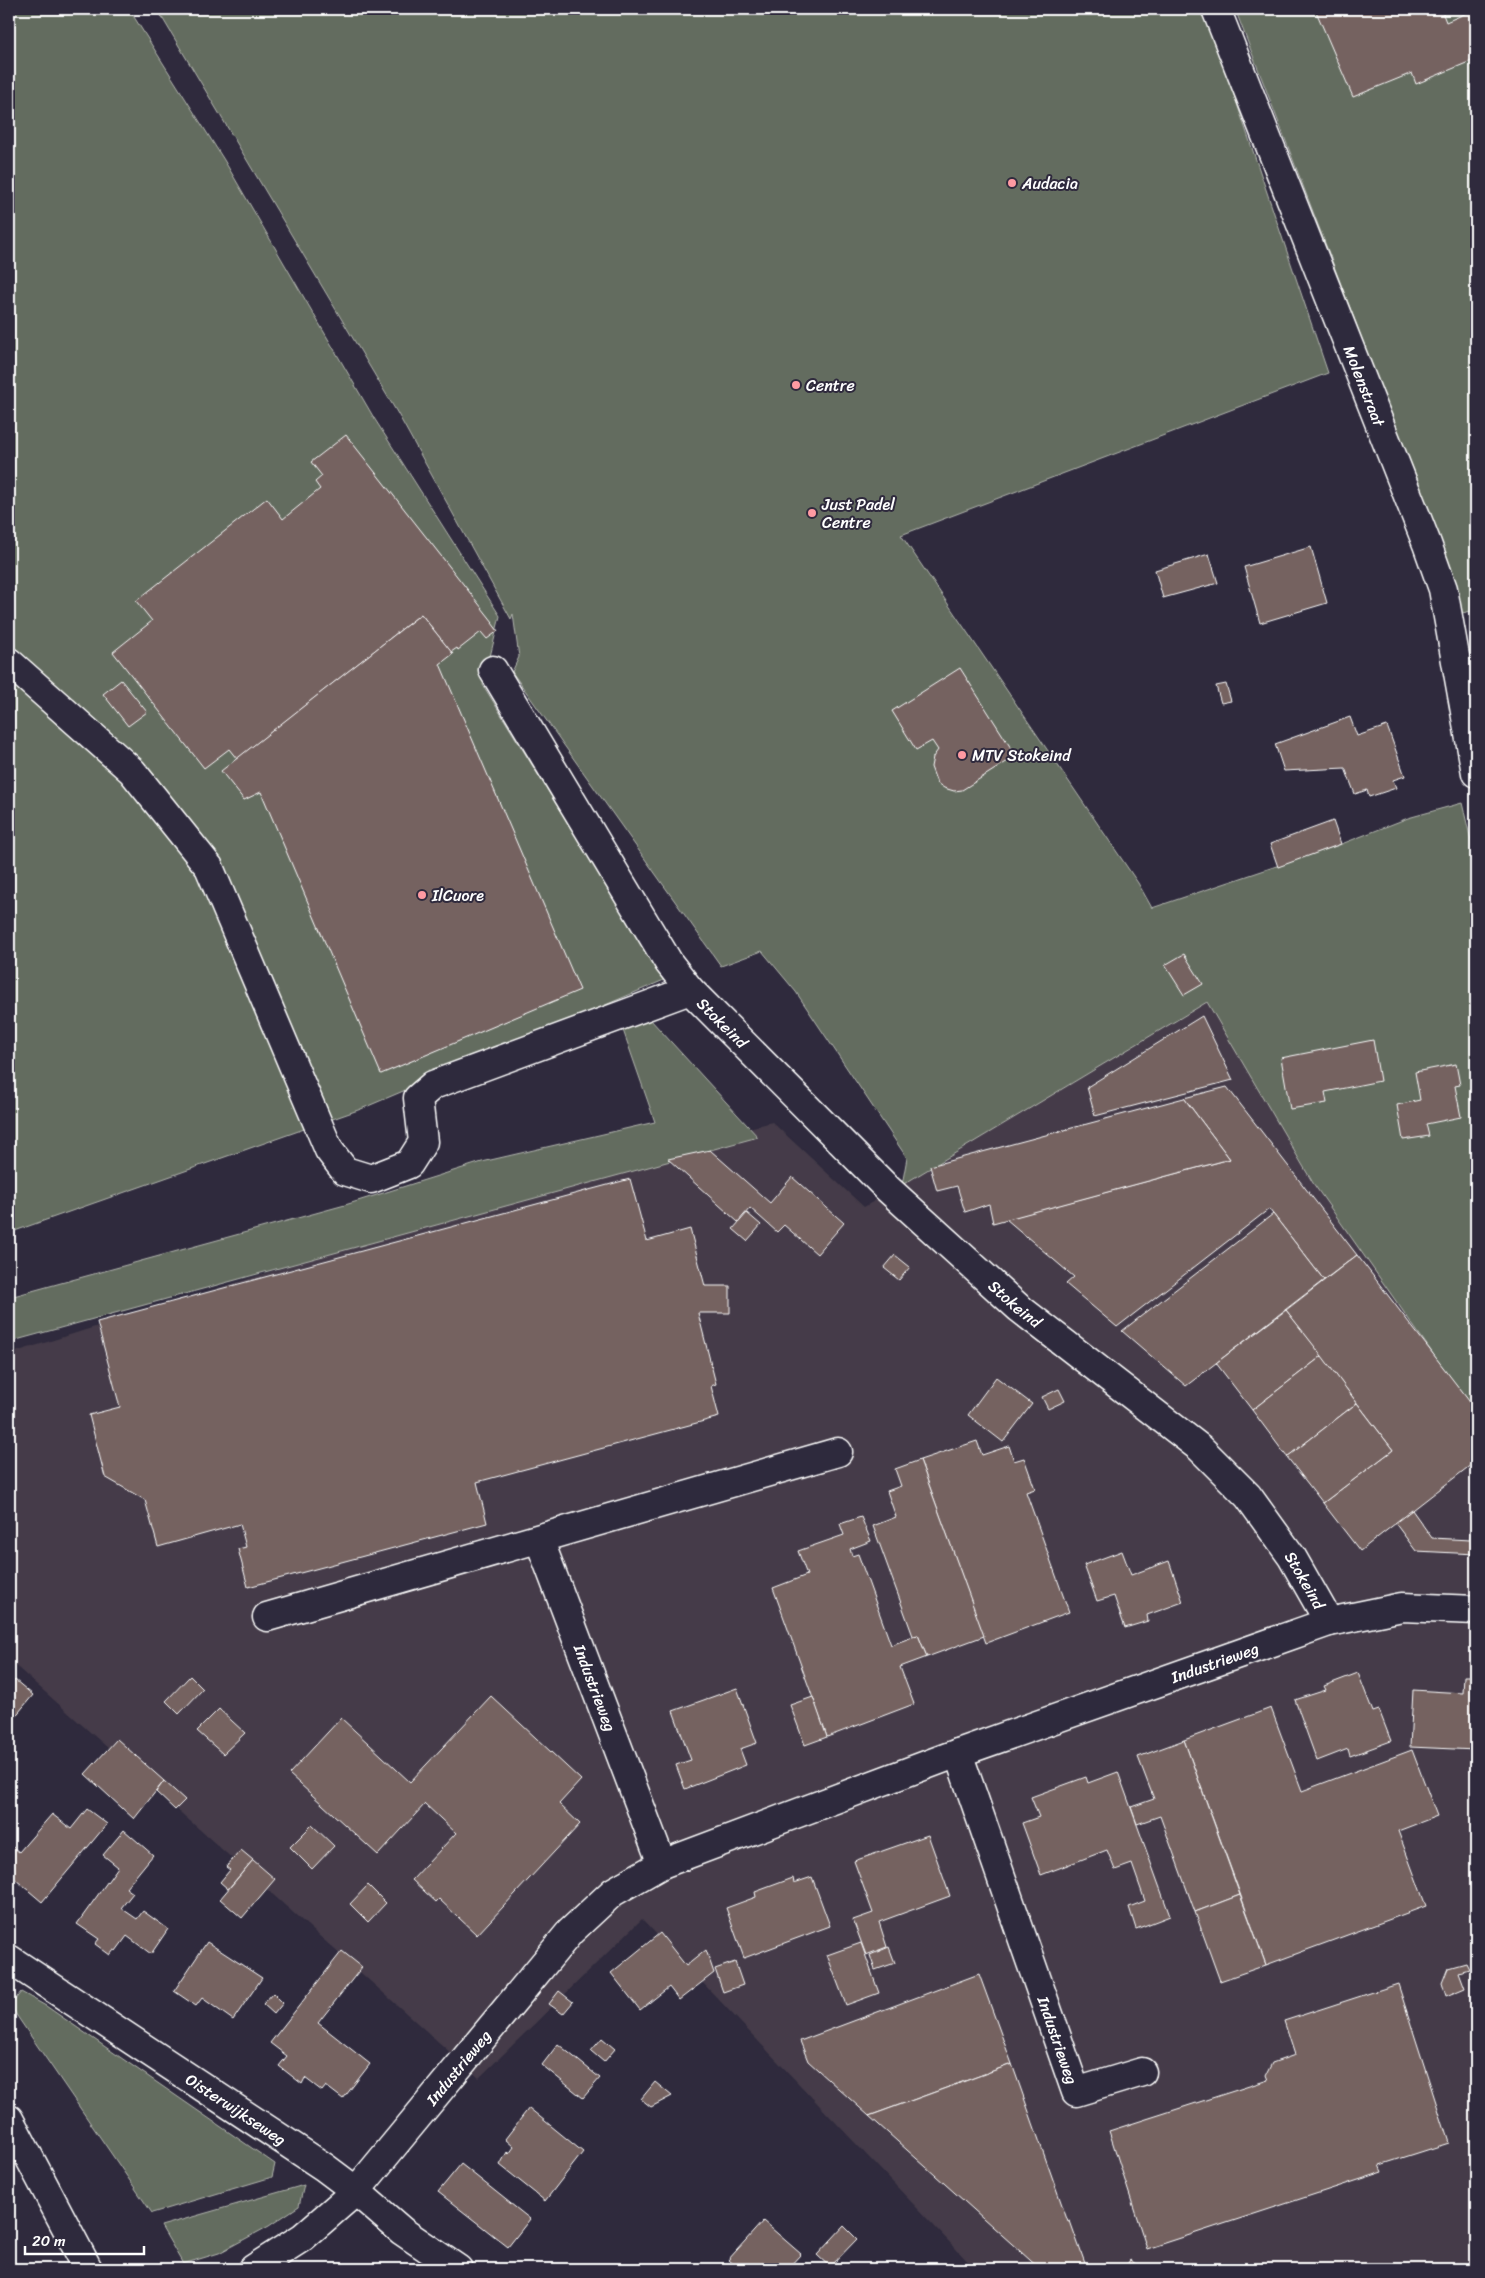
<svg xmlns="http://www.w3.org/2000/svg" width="1485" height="2278" font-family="Sriracha,sans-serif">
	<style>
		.built { fill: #443b48 }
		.green { fill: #646c5f; stroke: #b2b6af }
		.building { fill: #746261; stroke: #fff }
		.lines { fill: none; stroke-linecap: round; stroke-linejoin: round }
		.minor-casing { stroke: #fff; stroke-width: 31 }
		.major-casing { stroke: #fff; stroke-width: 31 }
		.minor { stroke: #2f2a3d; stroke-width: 28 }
		.major { stroke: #2f2a3d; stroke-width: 28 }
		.poi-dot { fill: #ff9aa2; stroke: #2f2a3d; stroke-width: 2 }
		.labels { text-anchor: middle; stroke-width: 4; stroke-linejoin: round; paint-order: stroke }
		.poi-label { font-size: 16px; fill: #fff; stroke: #2f2a3d; text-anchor: start }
		.street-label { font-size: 16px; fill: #fff; stroke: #2f2a3d }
	</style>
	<rect width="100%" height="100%" fill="#2f2a3d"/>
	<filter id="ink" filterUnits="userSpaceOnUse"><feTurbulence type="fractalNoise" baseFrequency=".02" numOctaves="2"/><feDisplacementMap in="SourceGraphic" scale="10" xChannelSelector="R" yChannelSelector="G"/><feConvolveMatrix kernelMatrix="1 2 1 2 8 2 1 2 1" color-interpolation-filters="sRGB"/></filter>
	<g filter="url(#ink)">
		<polygon class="built" points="1213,998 1476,1348 1476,2269 975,2269 642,1919 479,2078 9,1660 9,1354 623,1161 772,1122 864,1207"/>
		<g class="green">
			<polygon points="9,9 129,9 224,160 374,418 500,616 483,685 664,980 361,1109 9,1233"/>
			<polygon points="157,9 1205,9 1328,373 901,535 1138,883 1152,908 1339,845 1408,818 1462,803 1476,861 1476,1415 1313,1183 1207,1002 902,1185 907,1158 796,992 762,951 721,966 512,672 519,657 513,614 511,619 398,414"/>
			<polygon points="1235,9 1476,9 1476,610 1462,613 1452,573"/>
			<polygon points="650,1019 758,1137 9,1342 9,1293 10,1297 345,1205 482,1162 655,1122 623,1030"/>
			<polygon points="21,1992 46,2006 275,2164 272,2177 152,2213 17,2016 11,2005"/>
			<polygon points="304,2185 299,2206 269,2226 219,2253 183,2264 161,2226"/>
		</g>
		<g class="building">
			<polygon points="1315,9 1441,9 1446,22 1476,9 1476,59 1416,84 1412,73 1353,97"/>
			<polygon points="346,435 493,622 492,623 498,631 487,639 481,632 458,650 457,648 451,652 421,614 237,759 229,749 204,768 113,652 152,621 136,601 267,498 283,519 320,489 315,482 322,476 311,462"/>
			<polygon points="1311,547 1327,603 1260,623 1244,567"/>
			<polygon points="1209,554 1218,583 1163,598 1155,570"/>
			<polygon points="421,614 453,654 440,664 580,990 381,1074 261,792 244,800 221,771"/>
			<polygon points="960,668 1016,756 962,790 954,791 944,788 937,783 931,767 933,757 938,750 932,741 916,750 892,711"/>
			<polygon points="121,680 147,712 128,726 103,694"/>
			<polygon points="1226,684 1231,701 1221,703 1216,686"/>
			<polygon points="1350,717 1357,736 1387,726 1405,776 1393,780 1396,788 1369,797 1367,790 1355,794 1345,768 1284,771 1275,744"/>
			<polygon points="1333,821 1341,844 1278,867 1270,844"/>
			<polygon points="1184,954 1203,984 1184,995 1165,965"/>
			<polygon points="1202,1016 1233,1080 1095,1116 1087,1087"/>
			<polygon points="1373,1040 1380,1081 1325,1092 1327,1103 1290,1109 1281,1058"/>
			<polygon points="1456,1064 1460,1085 1455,1086 1461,1117 1426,1124 1429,1136 1403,1140 1397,1105 1420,1100 1415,1072"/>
			<polygon points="1227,1087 1357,1255 1324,1280 1269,1209 1117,1327 1066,1284 1074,1277 1006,1219 1230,1159 1184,1098"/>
			<polygon points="1184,1098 1230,1159 993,1223 989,1204 965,1212 957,1186 937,1191 930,1166"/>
			<polygon points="710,1150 770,1203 792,1177 844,1223 817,1254 784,1225 777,1232 750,1208 738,1222 668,1159"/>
			<polygon points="630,1179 647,1241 690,1229 705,1286 730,1286 730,1313 698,1313 716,1384 711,1386 719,1417 477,1482 487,1523 248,1587 238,1549 246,1547 240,1524 158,1547 145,1500 105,1477 89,1415 120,1407 97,1322"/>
			<polygon points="747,1213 761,1225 747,1241 733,1229"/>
			<polygon points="1273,1214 1324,1280 1186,1386 1122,1331"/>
			<polygon points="895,1255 910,1267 899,1280 884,1268"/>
			<polygon points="1357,1255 1476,1410 1476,1461 1360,1551 1323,1503 1393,1450 1286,1310"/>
			<polygon points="1286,1310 1322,1356 1252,1410 1216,1363"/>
			<polygon points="1322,1356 1357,1403 1287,1457 1252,1410"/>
			<polygon points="996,1377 1032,1404 1003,1442 968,1415"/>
			<polygon points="1059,1389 1065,1401 1048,1409 1042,1397"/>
			<polygon points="1357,1403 1393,1450 1323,1503 1287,1457"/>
			<polygon points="977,1441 982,1455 1009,1446 1014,1461 1024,1458 1035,1489 1026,1492 1069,1612 986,1643 920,1460"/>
			<polygon points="920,1460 984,1636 927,1657 918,1635 913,1636 873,1526 896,1517 887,1491 901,1486 895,1469"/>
			<polygon points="1412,1510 1432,1538 1470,1540 1471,1530 1476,1530 1476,1554 1416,1551 1395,1523"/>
			<polygon points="861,1517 871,1541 850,1549 852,1556 858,1554 891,1645 918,1635 927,1657 900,1667 914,1704 827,1737 773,1588 807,1575 798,1551 844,1535 840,1524"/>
			<polygon points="1122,1551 1131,1575 1169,1561 1183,1602 1147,1615 1148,1621 1125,1628 1114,1596 1097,1601 1084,1565"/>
			<polygon points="1358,1673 1373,1712 1379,1710 1391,1741 1350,1756 1348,1749 1317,1761 1295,1700 1326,1690 1324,1686"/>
			<polygon points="190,1676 203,1689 179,1714 166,1701"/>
			<polygon points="1464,1676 1476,1676 1476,1791 1474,1791 1476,1750 1410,1747 1413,1690 1463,1693"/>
			<polygon points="15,1680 33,1695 9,1724 9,1687"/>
			<polygon points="737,1688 757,1743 740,1749 746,1765 685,1789 676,1765 691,1760 673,1711"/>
			<polygon points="491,1696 581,1780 559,1804 580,1824 477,1935 439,1899 436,1902 412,1880 456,1833 425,1804 378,1855 289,1774 341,1718 410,1782"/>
			<polygon points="813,1697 827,1737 805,1745 790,1705"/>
			<polygon points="1271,1708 1302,1791 1412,1750 1437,1816 1398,1831 1426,1906 1266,1965 1184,1740"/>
			<polygon points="219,1709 245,1733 223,1754 197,1731"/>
			<polygon points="117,1739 164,1781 134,1819 85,1774"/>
			<polygon points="1184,1740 1240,1895 1195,1912 1160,1816 1137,1824 1131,1807 1154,1799 1138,1757"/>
			<polygon points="1118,1772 1170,1916 1136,1929 1129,1907 1145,1901 1132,1864 1115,1870 1107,1850 1041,1875 1022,1823 1039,1817 1031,1797 1086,1777 1088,1783"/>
			<polygon points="164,1781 185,1800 175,1810 156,1792"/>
			<polygon points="87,1809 107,1824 42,1902 9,1874 9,1844 19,1852 52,1814 71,1829"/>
			<polygon points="312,1825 334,1846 312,1869 290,1847"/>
			<polygon points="124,1830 153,1855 126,1888 133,1893 121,1908 137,1919 143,1911 168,1929 151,1954 127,1936 116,1951 114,1950 110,1955 95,1944 99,1939 77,1924 118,1867 103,1855"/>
			<polygon points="928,1835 950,1896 879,1922 887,1947 866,1955 853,1920 873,1913 854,1861"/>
			<polygon points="241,1850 253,1860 228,1889 220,1882 230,1870 226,1867"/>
			<polygon points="253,1860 275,1879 242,1918 220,1899"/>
			<polygon points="812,1877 830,1926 744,1958 726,1908 756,1897 755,1892 793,1878 794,1883"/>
			<polygon points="368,1885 386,1903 368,1922 350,1904"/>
			<polygon points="1240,1895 1266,1965 1220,1981 1195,1912"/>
			<polygon points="660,1933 686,1966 706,1950 714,1973 679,2000 669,1987 640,2010 611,1973"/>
			<polygon points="207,1942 262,1978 233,2020 202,1998 196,2006 174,1991"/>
			<polygon points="861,1943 879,1993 846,2005 827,1955"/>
			<polygon points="889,1947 895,1963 875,1970 870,1955"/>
			<polygon points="342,1951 362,1967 318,2023 370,2064 343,2099 326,2086 322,2091 305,2078 302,2084 279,2066 287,2056 270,2043"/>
			<polygon points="735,1962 743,1985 723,1992 715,1969"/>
			<polygon points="1466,1963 1469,1969 1459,1972 1465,1988 1446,1996 1442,1983 1448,1968"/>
			<polygon points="1476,1973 1476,1992 1470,1975"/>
			<polygon points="979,1974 1012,2064 869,2116 808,2061 800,2041"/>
			<polygon points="1398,1984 1449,2143 1380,2165 1383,2172 1147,2249 1109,2131 1268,2080 1266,2075 1272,2063 1295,2055 1284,2021"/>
			<polygon points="559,1991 573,2002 563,2014 549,2004"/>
			<polygon points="273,1993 283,2003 274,2014 263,2004"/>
			<polygon points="602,2038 615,2049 604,2062 591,2051"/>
			<polygon points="558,2044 600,2078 583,2098 542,2065"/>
			<polygon points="1012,2064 1068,2222 1070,2221 1087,2269 1040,2269 869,2116"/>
			<polygon points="655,2082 672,2096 651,2107 641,2099"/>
			<polygon points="529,2108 583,2152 545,2201 500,2165 507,2152 509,2154 514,2147 505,2139"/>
			<polygon points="461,2164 530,2219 508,2247 438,2192"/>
			<polygon points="763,2221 801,2254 787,2269 738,2269 728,2260"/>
			<polygon points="844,2226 857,2239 830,2267 817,2255"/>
			<polygon points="1130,2260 1143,2269 1124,2269"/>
		</g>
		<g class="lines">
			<defs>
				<g id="minor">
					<path id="s1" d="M1216,9L1427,544L1443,589L1476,773"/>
					<polyline points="9,662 132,771 209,867 329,1150 345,1171 371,1179 409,1164 423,1142 418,1098 433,1085 690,990"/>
					<path id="s2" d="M493,670L669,963L690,990L888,1189L1019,1308L1200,1448L1248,1496L1292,1557L1329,1622"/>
					<path id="s3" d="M539,1539L662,1864"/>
					<polyline points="267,1617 838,1452"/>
					<path id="s4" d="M958,1753L1076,2092L1142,2072"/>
					<path id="s5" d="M9,1959L324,2167L356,2191L402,2231L458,2269"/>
					<path id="s6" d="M253,2269L303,2237L356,2191L570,1932L613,1892L662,1864L958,1753L1329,1622L1402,1607L1476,1610"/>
				</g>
				<polyline id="major" points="9,2119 88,2269"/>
			</defs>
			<use href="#minor" class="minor-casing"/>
			<use href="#major" class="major-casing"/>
			<use href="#minor" class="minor"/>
			<use href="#major" class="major"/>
		</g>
	</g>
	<g class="poi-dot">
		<circle cx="1012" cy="183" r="5"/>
		<circle cx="796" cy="385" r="5"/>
		<circle cx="812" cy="513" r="5"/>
		<circle cx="962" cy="755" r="5"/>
		<circle cx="422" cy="895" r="5"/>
	</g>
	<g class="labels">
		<g class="poi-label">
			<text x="1022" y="189">Audacia</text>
			<text x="806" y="391">Centre</text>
			<text x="822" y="510">Just Padel<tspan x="822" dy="18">Centre</tspan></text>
			<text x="972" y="761">MTV Stokeind</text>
			<text x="432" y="901">IlCuore</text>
		</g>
		<g class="street-label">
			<text dy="6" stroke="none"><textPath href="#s1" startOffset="405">Molenstraat</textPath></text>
			<text dy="6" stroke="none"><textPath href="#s2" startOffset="422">Stokeind</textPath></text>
			<text dy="6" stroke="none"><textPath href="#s2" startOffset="828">Stokeind</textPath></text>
			<text dy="6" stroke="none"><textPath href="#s2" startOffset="1232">Stokeind</textPath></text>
			<text dy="6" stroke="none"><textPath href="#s6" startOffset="1169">Industrieweg</textPath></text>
			<text dy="6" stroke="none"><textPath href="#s3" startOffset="159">Industrieweg</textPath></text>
			<text dy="6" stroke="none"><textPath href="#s4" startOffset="304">Industrieweg</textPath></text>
			<text dy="6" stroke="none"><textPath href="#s6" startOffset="290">Industrieweg</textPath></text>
			<text dy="6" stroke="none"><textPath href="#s5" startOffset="272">Oisterwijkseweg</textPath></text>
		</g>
	</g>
	<rect width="1485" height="2278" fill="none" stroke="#2f2a3d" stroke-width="30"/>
	<rect x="15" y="15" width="1455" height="2248" fill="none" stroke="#fff" stroke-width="2" filter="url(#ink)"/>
	<path d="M25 2246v8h119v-8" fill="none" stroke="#ffffff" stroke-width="2.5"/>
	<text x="32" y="2246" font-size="15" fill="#ffffff" stroke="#2f2a3d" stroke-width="4" paint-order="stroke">20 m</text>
</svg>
